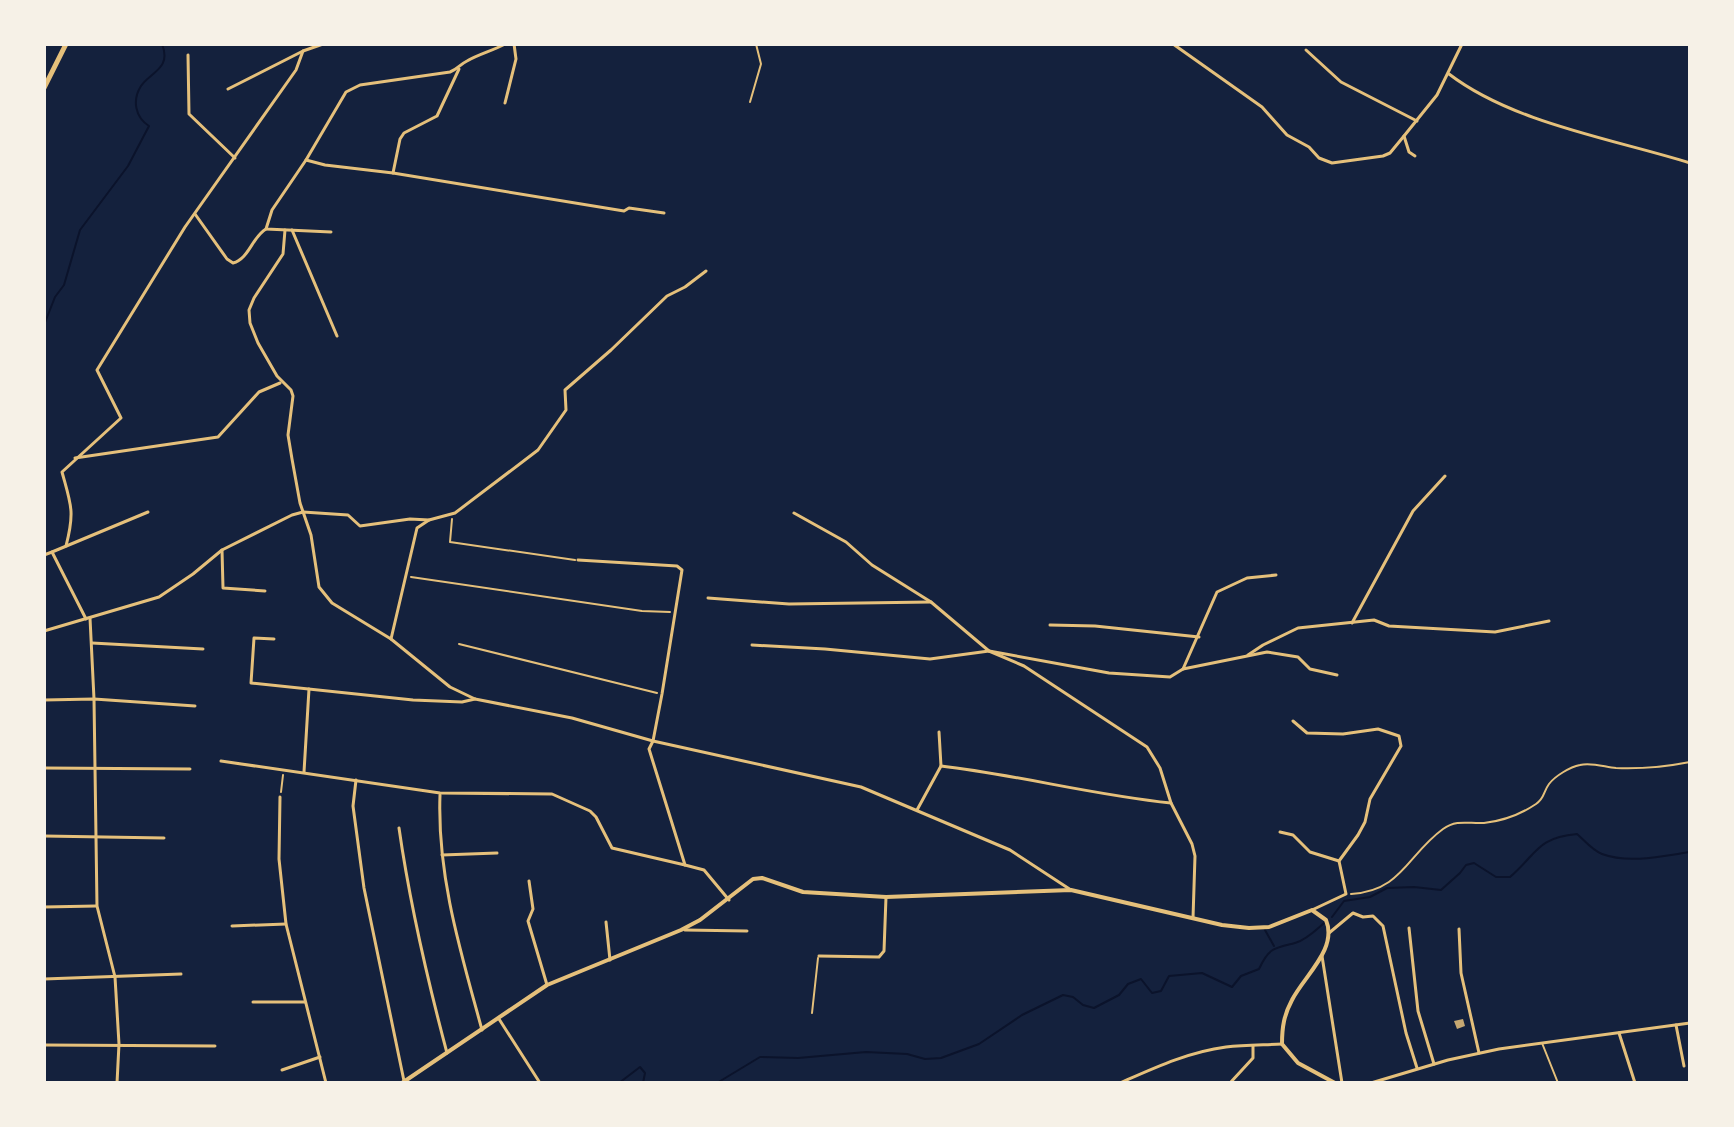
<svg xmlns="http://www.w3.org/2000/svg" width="1734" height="1127" font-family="'Work Sans',sans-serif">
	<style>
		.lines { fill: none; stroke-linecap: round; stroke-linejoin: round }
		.stream { stroke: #0b132b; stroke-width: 2 }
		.building { fill: #c6a872 }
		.path { stroke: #e5c07b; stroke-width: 2 }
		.service { stroke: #e5c07b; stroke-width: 2 }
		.minor { stroke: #e5c07b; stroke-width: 3 }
		.tertiary { stroke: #e5c07b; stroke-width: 4 }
		.secondary { stroke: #e5c07b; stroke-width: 5 }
	</style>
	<rect width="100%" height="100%" fill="#14213d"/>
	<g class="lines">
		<g class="stream">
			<path d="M44,325L55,297L64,285L80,230L128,166L149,126C135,117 132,100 141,86C150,72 172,69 162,44"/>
			<path d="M1332,917L1344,901L1370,897L1387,888L1414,887L1441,890L1460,873L1466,865L1474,863L1496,877H1510C1538,853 1536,838 1577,834C1584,840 1593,851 1602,854C1629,864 1663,856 1690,852"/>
			<polyline points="1265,930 1274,946"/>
			<polyline points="619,1083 640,1067 645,1073 643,1083"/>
			<path d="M717,1083L760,1057L798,1058L866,1052L907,1054L925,1059L941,1058L979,1044L1022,1015L1063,995L1073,997L1083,1005L1094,1008L1119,995L1128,984L1141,979L1152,993L1161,991L1169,976L1202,973L1232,987L1241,976L1259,969C1269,947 1275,948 1295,943C1306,940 1316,930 1324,923"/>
		</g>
	</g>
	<polygon class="building" points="1463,1019 1465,1026 1457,1029 1454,1021"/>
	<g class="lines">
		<g class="path">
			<polyline points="750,102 761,64 756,44"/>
			<polyline points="452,519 450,542 575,560"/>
			<polyline points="411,577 642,611 670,612"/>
			<polyline points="459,644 657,693"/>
			<polyline points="281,792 283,775"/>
			<path d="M1351,894C1402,891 1407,855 1443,829C1457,819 1469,824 1484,823C1502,821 1521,814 1536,804C1545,798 1543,792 1549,784C1555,776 1570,767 1580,765C1591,762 1605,767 1616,768C1642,769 1665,767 1690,762"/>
		</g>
		<g class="service">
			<polyline points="812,1013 818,958"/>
			<polyline points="1542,1043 1558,1083"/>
		</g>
		<g class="minor">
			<polyline points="1173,44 1262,107 1287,135 1309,147 1319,158 1332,163 1383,156 1390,153 1404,136"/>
			<polyline points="1306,50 1341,82 1417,121"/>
			<polyline points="188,55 189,114 235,158"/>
			<path d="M1449,74C1513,123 1613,139 1690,163"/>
			<polyline points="228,89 303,51 323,44"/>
			<polyline points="505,103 516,59 514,44"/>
			<polyline points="1415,156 1409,152 1404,136 1437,95 1462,44"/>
			<polyline points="306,160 325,165 393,173 624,211 629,208 664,213"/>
			<polyline points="393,173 400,139 404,133 437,116 459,69"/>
			<path d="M195,214L227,259L233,263C249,259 252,237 266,229"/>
			<polyline points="285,230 283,254 254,298 249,310 250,323 258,343 277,376 291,390 293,396 288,435 292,459 300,503 311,535 319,587 332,603 391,639 450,687 475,699 572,718 653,741 861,787 1010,850 1071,890"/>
			<polyline points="292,230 337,336"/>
			<path d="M331,232L266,229L272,210L306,160L346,92L360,85L450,72C458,69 459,65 467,61C479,54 492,51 505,44"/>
			<polyline points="75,458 218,437 259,392 280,383"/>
			<polyline points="794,513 846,542 872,565 931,602 989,651 1024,666 1147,747 1160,768 1171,803 1192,844 1195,856 1193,918"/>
			<path d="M66,546C75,511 71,505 62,472L121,418L97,370L185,227L296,70L303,51"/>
			<polyline points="222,550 223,588 265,591"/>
			<polyline points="44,555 52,552"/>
			<polyline points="578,560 677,566 682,570 662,694 653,741 649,749 685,865 704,870 729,900"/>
			<polyline points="708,598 789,604 931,602"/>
			<polyline points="90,618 94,699 97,906 115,977 119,1044 117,1083"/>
			<polyline points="86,619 52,552 148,512"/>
			<polyline points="1352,623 1413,511 1445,476"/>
			<polyline points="1050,625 1095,626 1199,637"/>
			<polyline points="44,631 159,597 193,574 222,550 292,515 303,512 348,515 360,526 410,519 429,520 455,513 538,450 566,410 565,390 611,350 667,296 685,287 706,271"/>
			<polyline points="274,639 254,638 251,683 413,700 462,702 475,699"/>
			<polyline points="391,639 417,528 429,520"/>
			<polyline points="92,643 203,649"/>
			<polyline points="752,645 825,649 930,659 989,651 1109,673 1170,677 1183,669 1217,592 1247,578 1276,575"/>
			<polyline points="1248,655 1263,645 1298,628 1374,620 1389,626 1495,632 1549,621"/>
			<polyline points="1183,669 1267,652 1298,657 1310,669 1337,675"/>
			<polyline points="44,700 94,699 195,706"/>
			<polyline points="1293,721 1307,733 1343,734 1378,729 1399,736 1401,746 1370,799 1365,822 1358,835 1339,861 1346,894 1312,910"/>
			<polyline points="939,732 941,766"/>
			<polyline points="221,761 440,793 552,794 590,811 596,817 612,848 685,865"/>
			<polyline points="44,768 190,769"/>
			<polyline points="304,772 309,689"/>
			<polyline points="356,780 353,806 364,888 404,1081"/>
			<path d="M440,795C437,876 461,953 482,1030"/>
			<polyline points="280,797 279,859 286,924 326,1083"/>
			<path d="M917,810L941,766C1019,775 1092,795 1171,803"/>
			<path d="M399,828C410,905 427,978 447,1053"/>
			<polyline points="1280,832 1293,835 1310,852 1339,861"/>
			<polyline points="44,836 164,838"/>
			<polyline points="442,855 497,853"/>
			<polyline points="529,881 533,909 528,921 547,985"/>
			<polyline points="44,907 96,906"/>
			<polyline points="606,922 610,960"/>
			<polyline points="232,926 286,924"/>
			<polyline points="1409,928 1418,1011 1434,1064"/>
			<polyline points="1459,929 1461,973 1479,1053"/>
			<polyline points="685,930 747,931"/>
			<polyline points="1329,933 1353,913 1363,917 1373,916 1383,926 1406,1033 1417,1068"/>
			<polyline points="819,956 879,957 884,951 886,897"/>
			<polyline points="1322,956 1342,1083"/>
			<polyline points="44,979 181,974"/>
			<polyline points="253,1002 305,1002"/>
			<polyline points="499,1019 540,1083"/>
			<polyline points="1676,1025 1684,1066"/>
			<polyline points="1619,1033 1635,1083"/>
			<polyline points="44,1045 215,1046"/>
			<polyline points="282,1070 320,1057"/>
			<path d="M1120,1083C1154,1068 1188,1052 1226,1047C1244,1045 1263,1045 1282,1044"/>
			<polyline points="1230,1083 1253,1058 1253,1046"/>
			<polyline points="1371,1083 1448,1060 1499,1049 1690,1023"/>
		</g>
		<path class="tertiary" d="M402,1083L547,985L681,930L700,920L753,879L762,878L803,892L886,897L1071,890L1222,925L1249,928L1269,927L1312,910L1326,920C1338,949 1304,976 1292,1000C1284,1015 1282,1027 1282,1044L1298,1063L1335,1083"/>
		<polyline class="secondary" points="44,88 66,44"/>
	</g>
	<rect width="1734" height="1127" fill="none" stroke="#f6f1e7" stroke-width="92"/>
</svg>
